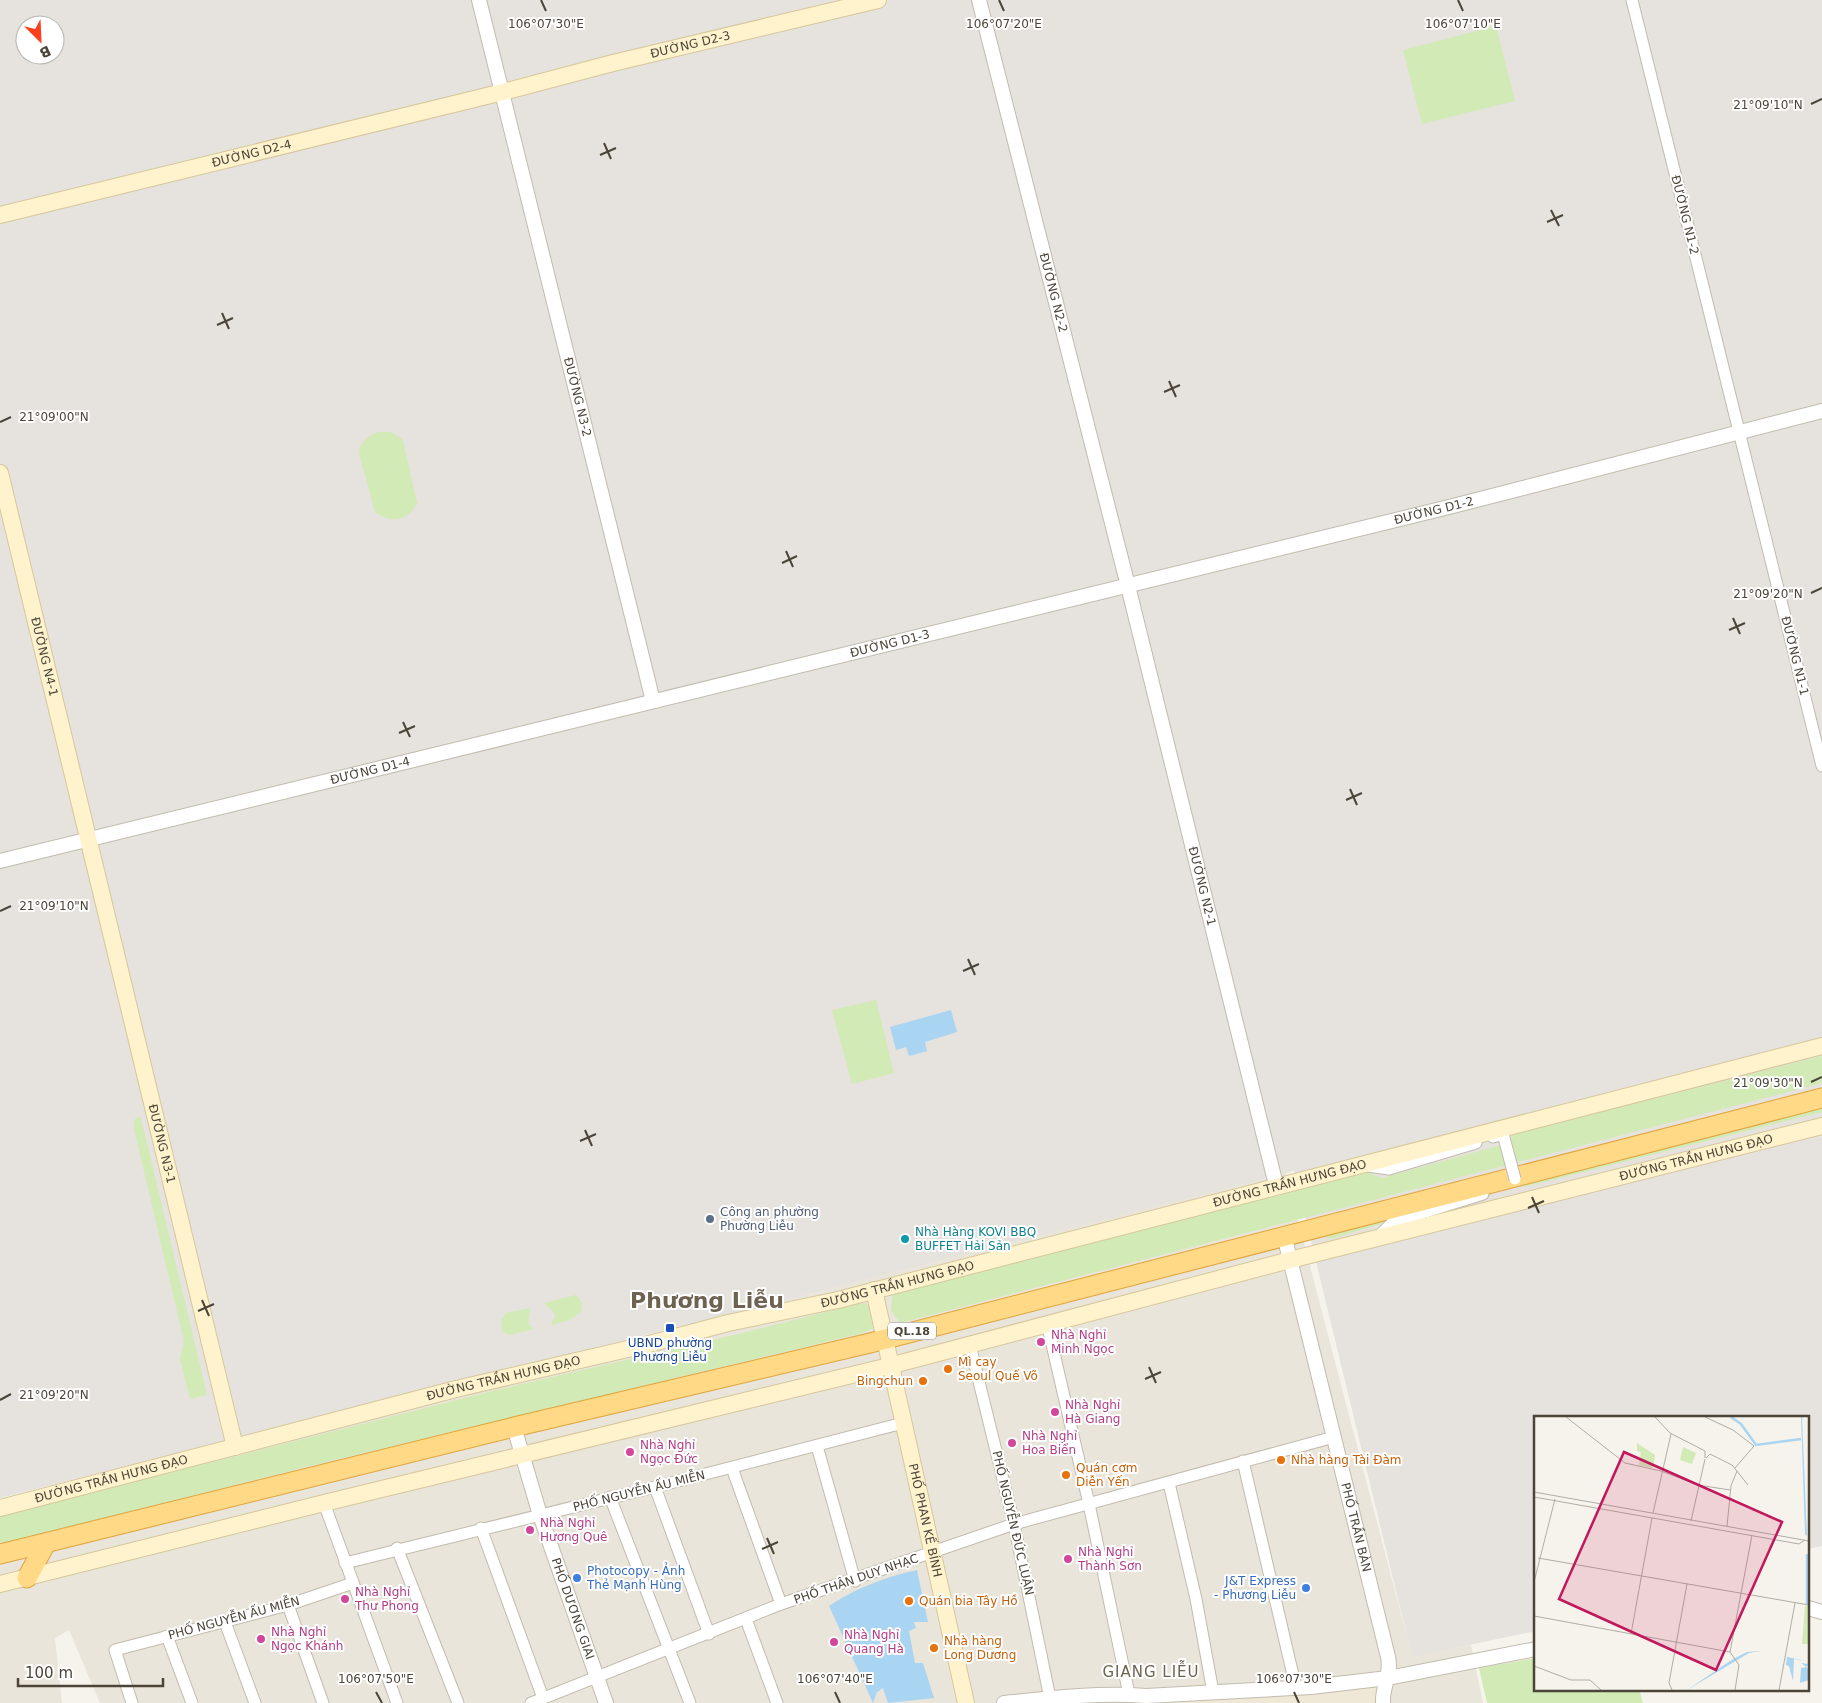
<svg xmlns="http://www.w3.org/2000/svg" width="1822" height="1703" font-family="'DejaVu Sans',sans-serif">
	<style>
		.residential { fill: #eae5da }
		.industrial { fill: #e6e2dd; fill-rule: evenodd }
		.education { fill: #efe8d6 }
		.green { fill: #d2eab5 }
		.water { fill: #a9d4f2 }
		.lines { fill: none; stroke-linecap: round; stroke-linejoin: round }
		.minor-casing { stroke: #c2bbae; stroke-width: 13 }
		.tertiary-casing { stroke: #c2bbae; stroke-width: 16 }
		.secondary-casing { stroke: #d6c79b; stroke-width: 18 }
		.trunk-casing { stroke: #e0a43c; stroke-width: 21 }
		.minor { stroke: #fff; stroke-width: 11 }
		.tertiary { stroke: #fff; stroke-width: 14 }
		.secondary { stroke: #fff3cd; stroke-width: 16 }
		.trunk { stroke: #ffd985; stroke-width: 19 }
		.minor-bridge-casing { stroke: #c2bbae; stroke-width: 13; stroke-linecap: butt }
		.minor-bridge { stroke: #fff; stroke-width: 11 }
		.ticks { fill: none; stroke: #4b4439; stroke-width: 2 }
		.service-dot { fill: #5c6f8a; stroke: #fff; stroke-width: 2 }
		.culture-dot { fill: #0f9aa8; stroke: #fff; stroke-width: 2 }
		.transit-dot { fill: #1a4fb4; stroke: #fff; stroke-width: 2 }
		.hotel-dot { fill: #d1479c; stroke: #fff; stroke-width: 2 }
		.food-dot { fill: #e8710a; stroke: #fff; stroke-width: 2 }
		.shop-dot { fill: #3f7fe0; stroke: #fff; stroke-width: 2 }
		.labels { text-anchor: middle; stroke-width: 4; stroke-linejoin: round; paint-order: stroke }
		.shield { fill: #fff; stroke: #817c74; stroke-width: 1 }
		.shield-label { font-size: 11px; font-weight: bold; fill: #4b4439 }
		.street-label { font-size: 12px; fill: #4b4439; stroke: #fff }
		.service-label { font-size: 12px; fill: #4e5e75; stroke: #fff; text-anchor: start }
		.culture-label { font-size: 12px; fill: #0d838f; stroke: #fff; text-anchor: start }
		.hotel-label { font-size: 12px; fill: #b23c85; stroke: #fff; text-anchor: start }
		.transit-label { font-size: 12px; fill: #164399; stroke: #fff }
		.food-label { font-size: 12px; fill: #c56008; stroke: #fff; text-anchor: start }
		.shop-label { font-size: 12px; fill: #366cbe; stroke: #fff; text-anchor: start }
		.quarter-label { font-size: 15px; letter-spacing: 1px; fill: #6e6250; stroke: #fff }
		.town-label { font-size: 22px; font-weight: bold; fill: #6e6250; stroke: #fff }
		.inset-river { fill: none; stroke: #a9d4f2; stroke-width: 2.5 }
		.inset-road { fill: none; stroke: #b2ada4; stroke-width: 1 }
		.view { fill: #c2185b; fill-opacity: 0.15; stroke: #c2185b; stroke-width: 2.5 }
		.inset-edge { fill: none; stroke: #4b4439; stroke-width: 2.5 }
		.ticks-label { font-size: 12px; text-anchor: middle; fill: #4b4439; stroke: #fff; stroke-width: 4; stroke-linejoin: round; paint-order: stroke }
	</style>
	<rect width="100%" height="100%" fill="#f6f3ec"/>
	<polygon class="residential" points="1259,1071 1412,1656 1471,1645 1483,1703 100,1703 69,1630 55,1638 62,1703 0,1703 0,1514 363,1418 695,1340 655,1213"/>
	<path class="industrial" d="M0,0H1822V1546L1808,1549V1417H1536V1631L1412,1657L1294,1171L0,1498ZM25,25H55V55H25Z"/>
	<polygon class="education" points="1388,1678 1383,1703 1147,1703 1147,1700"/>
	<g class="green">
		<polygon points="1496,26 1515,101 1422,124 1403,50"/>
		<path d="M378,432H391L403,440L417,503C408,521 390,524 375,512L359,453C359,442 368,437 378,432Z"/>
		<polygon points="876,1000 894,1073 852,1084 832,1010"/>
		<polygon points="1822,1056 1822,1083 900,1323 891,1310 892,1296 896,1293 1366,1172 1382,1178 1512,1142 1511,1135"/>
		<polygon points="1822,1106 1822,1112 1524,1187 1522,1180"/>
		<polygon points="137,1117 141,1118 207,1395 190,1399 180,1359 184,1341 134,1129 134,1121"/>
		<polygon points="1381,1219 1384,1223 1331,1239 1325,1237 1323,1233"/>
		<polygon points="576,1295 582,1303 581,1312 570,1320 551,1325 555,1316 553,1312 544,1303"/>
		<polygon points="862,1303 868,1305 873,1328 863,1333 318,1464 0,1544 0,1516 496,1390 734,1335"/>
		<polygon points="530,1308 528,1323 534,1329 509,1335 502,1331 501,1320 506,1313"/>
		<polygon points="1536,1658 1536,1689 1639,1689 1643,1703 1487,1703 1479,1668"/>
	</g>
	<g class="water">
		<polygon points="951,1010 957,1032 925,1042 927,1051 909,1056 906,1047 896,1050 890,1027"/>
		<path d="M917,1570L928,1622H914L916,1628L909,1631L915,1663H923L934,1698L888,1703L883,1688L877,1692L873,1703L829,1606C856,1588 885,1577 917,1570Z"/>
	</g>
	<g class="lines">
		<defs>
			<g id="minor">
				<polyline points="1632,0 1822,766"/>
				<polyline points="1493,1137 1503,1134 1510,1160"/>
				<polyline points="1368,1166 1389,1169 1476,1143"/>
				<polyline points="1377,1238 1393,1222 1483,1194"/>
				<polyline points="1047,1323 1089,1504 1129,1694"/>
				<polyline points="970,1345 1014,1524 1051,1703"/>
				<polyline points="817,1446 855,1581"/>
				<polyline points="1243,1461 1296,1688"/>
				<polyline points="732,1468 781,1604"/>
				<polyline points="1169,1483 1196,1599 1213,1692"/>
				<polyline points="655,1487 709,1634"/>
				<polyline points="610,1497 690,1703"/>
				<polyline points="324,1503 397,1703"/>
				<polyline points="481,1528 543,1698"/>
				<polyline points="397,1548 458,1703"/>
				<polyline points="345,1563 655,1487 903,1423"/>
				<polyline points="288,1605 323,1703"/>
				<polyline points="746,1619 777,1703"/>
				<polyline points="225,1622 255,1703"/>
				<polyline points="167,1636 192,1703"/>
				<polyline points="132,1703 115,1650 288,1605 353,1583"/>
				<polyline points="531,1703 781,1604 1014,1524 1334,1437"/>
			</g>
			<g id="tertiary">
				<path id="s1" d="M479,0L653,701"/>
				<path id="s2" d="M979,0L1128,586L1276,1185"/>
				<path id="s3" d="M0,861L1453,506L1822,411"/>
				<path id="s4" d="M1284,1235L1388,1657C1392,1674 1382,1686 1383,1703"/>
				<path id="s5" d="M514,1427L540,1515L606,1703"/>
				<polyline points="1808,1608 1822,1612"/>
				<path d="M1004,1703C1050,1698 1101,1692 1146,1696L1311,1687L1388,1678L1536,1649"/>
			</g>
			<g id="secondary">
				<path id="s6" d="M0,215L503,92L613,63L878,0"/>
				<path id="s7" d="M0,473L235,1447"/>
				<path id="s8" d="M874,1290L966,1703"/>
				<path id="s9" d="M0,1508L456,1389L649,1344L728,1323L838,1300L1822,1046"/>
				<path id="s10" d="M0,1584L324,1503L889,1366L1290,1260L1822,1126"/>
			</g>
			<g id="trunk">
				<polyline points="0,1554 514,1427 870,1343 1822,1098"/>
				<polyline points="27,1578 46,1543"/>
			</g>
		</defs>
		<use href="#minor" class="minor-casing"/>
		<use href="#tertiary" class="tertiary-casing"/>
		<use href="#secondary" class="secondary-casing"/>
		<use href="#trunk" class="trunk-casing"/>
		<use href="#minor" class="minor"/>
		<use href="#tertiary" class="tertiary"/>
		<use href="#secondary" class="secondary"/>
		<use href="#trunk" class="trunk"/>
		<defs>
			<polyline id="minor-bridge" points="1510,1160 1515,1179"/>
		</defs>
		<use href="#minor-bridge" class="minor-bridge-casing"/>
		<use href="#minor-bridge" class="minor-bridge"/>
	</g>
	<path class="ticks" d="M541,0L546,11M999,0L1004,11M1458,0L1463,11M1811,104L1822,99M604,143L611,159M600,155L616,148M1551,210L1559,226M1547,222L1563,215M222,313L229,329M217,325L233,318M1169,381L1176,397M1164,392L1180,385M0,422L11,417M786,551L793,567M782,563L797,556M1811,593L1822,588M1733,618L1740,634M1729,630L1745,623M403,722L410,737M399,733L415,726M1350,789L1357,805M1346,800L1362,793M0,911L11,906M968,959L975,975M963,971L979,964M1811,1082L1822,1077M585,1130L592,1146M580,1141L596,1134M1532,1197L1539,1213M1528,1208L1544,1201M202,1300L209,1316M198,1311L214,1304M1149,1367L1156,1383M1145,1379L1161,1372M0,1400L11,1394M767,1538L774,1554M762,1549L778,1542M376,1692L382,1703M835,1692L840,1703M1294,1692L1299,1703"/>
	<circle class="service-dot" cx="710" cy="1219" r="5"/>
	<circle class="culture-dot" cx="905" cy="1239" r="5"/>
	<rect class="transit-dot" x="665" y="1323" width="10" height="10" rx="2.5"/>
	<g class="hotel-dot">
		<circle cx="1041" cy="1342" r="5"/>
		<circle cx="1055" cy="1412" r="5"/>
		<circle cx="1012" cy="1443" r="5"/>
		<circle cx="630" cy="1452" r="5"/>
		<circle cx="530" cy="1530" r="5"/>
		<circle cx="1068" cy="1559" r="5"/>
		<circle cx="345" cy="1599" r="5"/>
		<circle cx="261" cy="1639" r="5"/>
		<circle cx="834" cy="1642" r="5"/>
	</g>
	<g class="food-dot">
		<circle cx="948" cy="1369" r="5"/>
		<circle cx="923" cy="1381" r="5"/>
		<circle cx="1281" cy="1460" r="5"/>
		<circle cx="1066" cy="1475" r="5"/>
		<circle cx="909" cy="1601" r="5"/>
		<circle cx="934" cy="1648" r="5"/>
	</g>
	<g class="shop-dot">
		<circle cx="577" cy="1578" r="5"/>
		<circle cx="1306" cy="1588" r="5"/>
	</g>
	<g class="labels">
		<rect class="shield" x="888" y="1322.5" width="48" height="17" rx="4"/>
		<g class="shield-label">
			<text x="912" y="1335">QL.18</text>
		</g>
		<g class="street-label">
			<text dy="4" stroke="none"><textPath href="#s6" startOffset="711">ĐƯỜNG D2-3</textPath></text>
			<text dy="4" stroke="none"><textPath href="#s6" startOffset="259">ĐƯỜNG D2-4</textPath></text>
			<text transform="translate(1685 215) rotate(76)" y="4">ĐƯỜNG N1-2</text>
			<text dy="4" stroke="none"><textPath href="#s2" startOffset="302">ĐƯỜNG N2-2</textPath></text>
			<text dy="4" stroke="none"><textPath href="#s1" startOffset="409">ĐƯỜNG N3-2</textPath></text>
			<text dy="4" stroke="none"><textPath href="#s3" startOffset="1476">ĐƯỜNG D1-2</textPath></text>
			<text dy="4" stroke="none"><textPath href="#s3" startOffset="916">ĐƯỜNG D1-3</textPath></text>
			<text dy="4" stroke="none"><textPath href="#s7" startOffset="189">ĐƯỜNG N4-1</textPath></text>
			<text transform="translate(1795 656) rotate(76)" y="4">ĐƯỜNG N1-1</text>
			<text dy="4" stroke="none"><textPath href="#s3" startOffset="381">ĐƯỜNG D1-4</textPath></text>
			<text dy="4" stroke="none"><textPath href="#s2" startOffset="914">ĐƯỜNG N2-1</textPath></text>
			<text dy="4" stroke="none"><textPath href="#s7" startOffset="690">ĐƯỜNG N3-1</textPath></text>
			<text dy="4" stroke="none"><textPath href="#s10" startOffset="1749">ĐƯỜNG TRẦN HƯNG ĐẠO</textPath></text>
			<text dy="4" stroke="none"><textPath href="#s9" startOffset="1330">ĐƯỜNG TRẦN HƯNG ĐẠO</textPath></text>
			<text dy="4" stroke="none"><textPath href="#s9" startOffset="925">ĐƯỜNG TRẦN HƯNG ĐẠO</textPath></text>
			<text dy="4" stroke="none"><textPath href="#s9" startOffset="520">ĐƯỜNG TRẦN HƯNG ĐẠO</textPath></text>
			<text dy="4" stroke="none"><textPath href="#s9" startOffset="115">ĐƯỜNG TRẦN HƯNG ĐẠO</textPath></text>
			<text transform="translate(639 1491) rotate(-14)" y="4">PHỐ NGUYỄN ẤU MIỄN</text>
			<text dy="4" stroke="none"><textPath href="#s8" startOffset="236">PHỐ PHAN KẾ BÍNH</textPath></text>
			<text transform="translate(1013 1523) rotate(77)" y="4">PHỐ NGUYỄN ĐỨC LUẬN</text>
			<text dy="4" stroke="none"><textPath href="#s4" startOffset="301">PHỐ TRẦN BÀN</textPath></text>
			<text transform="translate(856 1579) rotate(-19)" y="4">PHỐ THÂN DUY NHẠC</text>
			<text dy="4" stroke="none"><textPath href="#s5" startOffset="191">PHỐ DƯƠNG GIAI</textPath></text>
			<text transform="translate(234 1618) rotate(-15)" y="4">PHỐ NGUYỄN ẤU MIỄN</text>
		</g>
		<g class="service-label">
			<text x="720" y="1216">Công an phường<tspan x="720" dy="14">Phường Liễu</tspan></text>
		</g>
		<g class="culture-label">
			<text x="915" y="1236">Nhà Hàng KOVI BBQ<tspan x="915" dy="14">BUFFET Hải Sản</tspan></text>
		</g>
		<g class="hotel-label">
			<text x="1051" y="1339">Nhà Nghỉ<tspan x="1051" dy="14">Minh Ngọc</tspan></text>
			<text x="1065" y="1409">Nhà Nghỉ<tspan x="1065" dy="14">Hà Giang</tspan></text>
			<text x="1022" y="1440">Nhà Nghỉ<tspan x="1022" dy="14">Hoa Biển</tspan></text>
			<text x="640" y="1449">Nhà Nghỉ<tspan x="640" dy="14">Ngọc Đức</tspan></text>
			<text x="540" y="1527">Nhà Nghỉ<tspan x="540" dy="14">Hương Quê</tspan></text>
			<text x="1078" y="1556">Nhà Nghỉ<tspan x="1078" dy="14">Thành Sơn</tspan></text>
			<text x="355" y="1596">Nhà Nghỉ<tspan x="355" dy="14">Thư Phong</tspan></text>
			<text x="271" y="1636">Nhà Nghỉ<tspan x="271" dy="14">Ngọc Khánh</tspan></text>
			<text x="844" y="1639">Nhà Nghỉ<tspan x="844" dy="14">Quang Hà</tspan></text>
		</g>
		<g class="transit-label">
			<text x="670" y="1347">UBND phường<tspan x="670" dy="14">Phương Liễu</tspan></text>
		</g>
		<g class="food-label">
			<text x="958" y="1366">Mì cay<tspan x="958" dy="14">Seoul Quế Võ</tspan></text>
			<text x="913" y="1385" text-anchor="end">Bingchun</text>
			<text x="1291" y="1464">Nhà hàng Tài Đàm</text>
			<text x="1076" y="1472">Quán cơm<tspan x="1076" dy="14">Diễn Yến</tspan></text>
			<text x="919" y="1605">Quán bia Tây Hồ</text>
			<text x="944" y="1645">Nhà hàng<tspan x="944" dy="14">Long Dương</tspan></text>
		</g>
		<g class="shop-label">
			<text x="587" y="1575">Photocopy - Ảnh<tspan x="587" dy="14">Thẻ Mạnh Hùng</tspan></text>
			<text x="1296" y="1585" text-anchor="end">J&amp;T Express<tspan x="1296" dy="14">- Phương Liễu</tspan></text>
		</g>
		<g class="quarter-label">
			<text x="1151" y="1677">GIANG LIỄU</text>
		</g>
		<g class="town-label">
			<text x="707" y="1308">Phương Liễu</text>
		</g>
	</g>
	<g transform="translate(1534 1416)">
		<rect width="275" height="275" fill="#f6f3ec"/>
		<path d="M103,27L121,39L119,52L105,49L107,36L103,35ZM149,31L162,37L158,48L146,44ZM271,189L275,190V228H268Z" fill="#d2eab5"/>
		<path d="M267,1H268L273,120L271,118ZM228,235L275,246L260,243L259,265L255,250L252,249L253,241L228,235L215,237L153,274L199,243L213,236ZM267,247L275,248L272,251L275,253V264L266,267L267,252L272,251Z" fill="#a9d4f2"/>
		<path class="inset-river" d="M197,1L207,8L222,29L267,23M273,138V188"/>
		<path class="inset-road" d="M32,1L91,47L127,55L164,69L196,74M121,1L136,17L171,35V42M171,1L199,14L220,30L201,52M172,42L176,38L198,49L214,69M0,76L275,125M0,81L265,128L271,124M119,97L137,18M157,105L171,43M193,110L197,70L203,55M4,142L275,189M0,166L21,83M0,200L196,236M97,218L118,102M196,236L218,119M196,236L205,249L201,274M0,250L37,264H56L67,274M138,274L135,267L153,168M245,274L261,187"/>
		<path class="view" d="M90,36L248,106L182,254L25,183Z"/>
		<rect width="275" height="275" class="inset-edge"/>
	</g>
	<g class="ticks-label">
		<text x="546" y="28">106°07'30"E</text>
		<text x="1004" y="28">106°07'20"E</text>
		<text x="1463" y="28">106°07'10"E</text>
		<text x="1768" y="109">21°09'10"N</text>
		<text x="54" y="421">21°09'00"N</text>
		<text x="1768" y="598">21°09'20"N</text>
		<text x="54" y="910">21°09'10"N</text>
		<text x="1768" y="1087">21°09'30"N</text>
		<text x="54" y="1399">21°09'20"N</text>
		<text x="376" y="1683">106°07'50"E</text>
		<text x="835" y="1683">106°07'40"E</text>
		<text x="1294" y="1683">106°07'30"E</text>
	</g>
	<g transform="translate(40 40) rotate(156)"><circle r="24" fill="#ffffff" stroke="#b7b4b0"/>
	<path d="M0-4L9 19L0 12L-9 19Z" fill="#fc3f1d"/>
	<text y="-8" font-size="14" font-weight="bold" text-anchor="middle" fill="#4b4439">B</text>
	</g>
	<path d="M18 1678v8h145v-8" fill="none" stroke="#4b4439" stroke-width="2.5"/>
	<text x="25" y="1678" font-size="15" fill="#4b4439" stroke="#ffffff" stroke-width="4" paint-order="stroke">100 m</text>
</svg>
